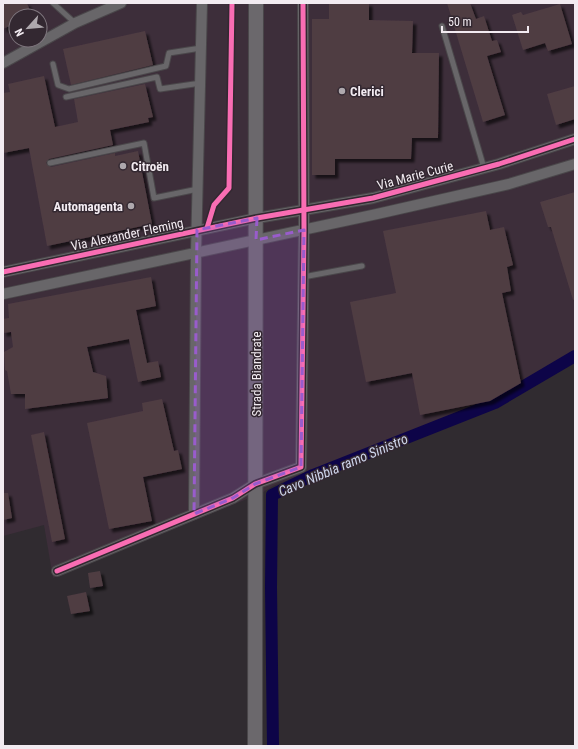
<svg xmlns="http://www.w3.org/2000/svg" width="578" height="749" font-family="'Roboto Condensed',sans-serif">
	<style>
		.built { fill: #3d2e3a; fill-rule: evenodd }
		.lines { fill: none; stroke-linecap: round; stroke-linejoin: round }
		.canal { stroke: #0d0448; stroke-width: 12 }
		.building { fill: #4f3c43; filter: url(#shadow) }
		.service-casing { stroke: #4a474a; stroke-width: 7 }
		.minor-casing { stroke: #4a474a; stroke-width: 12 }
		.secondary-casing { stroke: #4a474a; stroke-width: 16 }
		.service { stroke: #686669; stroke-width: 5 }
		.minor { stroke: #686669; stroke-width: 10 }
		.secondary { stroke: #6b686c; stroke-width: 14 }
		.cycleway-casing { stroke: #332831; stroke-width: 8 }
		.cycleway { stroke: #f96db3; stroke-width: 5 }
		.marked { fill: #995ccc; fill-opacity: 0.2; stroke: #995ccc; stroke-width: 3; stroke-dasharray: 8 5; stroke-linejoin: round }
		.poi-dot { fill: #aea8ad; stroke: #332831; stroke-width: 1.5 }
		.labels { text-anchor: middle; stroke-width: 3; stroke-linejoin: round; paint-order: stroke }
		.poi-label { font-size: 13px; font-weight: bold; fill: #f2ebf1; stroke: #332831; text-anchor: start }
		.street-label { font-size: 13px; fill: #f2ebf1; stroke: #332831 }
		.water-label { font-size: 14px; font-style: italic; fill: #cdd4ea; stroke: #332831 }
	</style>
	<defs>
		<filter id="shadow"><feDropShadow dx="3.5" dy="3.5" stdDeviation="1" flood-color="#0009"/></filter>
	</defs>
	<rect width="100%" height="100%" fill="#302b30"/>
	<g class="built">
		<path d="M3,3H249L250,209L247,499L53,578L44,525L3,536ZM16,16H40V40H16Z"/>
		<polygon points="261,3 575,3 575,351 493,398 273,486 260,494"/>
	</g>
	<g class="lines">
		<polyline class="canal" points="273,746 271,587 272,495 313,475 495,403 575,356"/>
	</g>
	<g class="building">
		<polygon points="3,3 27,3 32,16 16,16 16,23 3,29"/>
		<polygon points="329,3 369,3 369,20 413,21 412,53 439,53 438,138 412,138 411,159 335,159 335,175 312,175 312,19 329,19"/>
		<polygon points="447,3 470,3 476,19 484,16 492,41 497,40 501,52 487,56 505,115 483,122"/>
		<polygon points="560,4 572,44 548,51 545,43 523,50 512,15 521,12 523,15"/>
		<polygon points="145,31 153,65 71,85 63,49"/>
		<polygon points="44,76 55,127 78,122 74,99 145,84 153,117 148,118 149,122 110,130 113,145 49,159 46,163 51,167 115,153 115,156 138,151 152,224 47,246 29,148 3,153 3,93 10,92 8,84"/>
		<polygon points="575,86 575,119 556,125 547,94"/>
		<polygon points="575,192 575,299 573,300 551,227 548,227 540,202"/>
		<polygon points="486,211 490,230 504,227 513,265 507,267 511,291 502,293 521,383 490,401 420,415 412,373 366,382 350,302 396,293 383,231"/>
		<polygon points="151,277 156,306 136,310 147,363 158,361 161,377 138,382 129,339 87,347 93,372 106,376 108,398 25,409 25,394 11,394 7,371 5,370 4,352 13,347 11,332 3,333 3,319 9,318 8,304"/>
		<polygon points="162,399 174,451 178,450 182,469 143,477 152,521 109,529 87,423 143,411 142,403"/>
		<polygon points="44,432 65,539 52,542 31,435"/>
		<polygon points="3,493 8,493 12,518 3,520"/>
		<polygon points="100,571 103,586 90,588 88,573"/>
		<polygon points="86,592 90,611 71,614 67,596"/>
	</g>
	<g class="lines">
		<defs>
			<g id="service">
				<polyline points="53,3 75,23"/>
				<polyline points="442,26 484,168"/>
				<polyline points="53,64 58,85 69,89 166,66 169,53 201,48"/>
				<polyline points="66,97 157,77 160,89 201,83"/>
				<polyline points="50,163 144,143 154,198 198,189"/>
				<polyline points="303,277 362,266"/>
			</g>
			<g id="minor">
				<polyline points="3,63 75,23 121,3"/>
				<polyline points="3,272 257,218 373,198 499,164 575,139"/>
				<polyline points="3,294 377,214 509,184 575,164"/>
				<polyline points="194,514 196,252 202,3"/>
				<polyline points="57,571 233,498 255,484 301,467 304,230 303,3"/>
			</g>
			<polyline id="secondary" points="255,746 256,3"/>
		</defs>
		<use href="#service" class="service-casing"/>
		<use href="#minor" class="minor-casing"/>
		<use href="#secondary" class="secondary-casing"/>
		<use href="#service" class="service"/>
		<use href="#minor" class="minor"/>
		<use href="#secondary" class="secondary"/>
		<defs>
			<g id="cycleway">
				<polyline points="207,228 214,205 229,188 232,3"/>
				<polyline points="3,272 257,218 373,198 499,164 575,139"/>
				<polyline points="57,571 233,498 255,484 301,467 304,230 303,3"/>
			</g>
		</defs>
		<use href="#cycleway" class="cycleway-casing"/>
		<use href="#cycleway" class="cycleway"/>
	</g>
	<path class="marked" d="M257,218L256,240L304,230L301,467L255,484L233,498L194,514L197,230Z"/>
	<g class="poi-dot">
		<circle cx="342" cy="91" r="4"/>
		<circle cx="123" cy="166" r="4"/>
		<circle cx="131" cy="206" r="4"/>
	</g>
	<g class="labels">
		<g class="poi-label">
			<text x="350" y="96">Clerici</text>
			<text x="131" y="171">Citroën</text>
			<text x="123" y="211" text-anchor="end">Automagenta</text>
		</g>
		<g class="street-label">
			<text transform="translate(415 175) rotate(-15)" y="5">Via Marie Curie</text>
			<text transform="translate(127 234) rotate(-12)" y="5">Via Alexander Fleming</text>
			<text transform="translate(256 374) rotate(-90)" y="5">Strada Biandrate</text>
		</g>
		<g class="water-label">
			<text transform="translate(343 465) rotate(-23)" y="5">Cavo Nibbia ramo Sinistro</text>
		</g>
	</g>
	<rect width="578" height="749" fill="none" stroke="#f2ebf1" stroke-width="8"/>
	<g transform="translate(28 28) rotate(243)"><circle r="19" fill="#332831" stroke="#7f767e"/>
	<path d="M0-3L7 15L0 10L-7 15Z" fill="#aea8ad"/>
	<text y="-6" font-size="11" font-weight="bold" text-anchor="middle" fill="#f2ebf1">N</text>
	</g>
	<path d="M442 26v6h86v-6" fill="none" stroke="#f2ebf1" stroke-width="2"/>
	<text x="448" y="26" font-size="12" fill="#f2ebf1" stroke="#332831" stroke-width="3" paint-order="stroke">50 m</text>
</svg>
